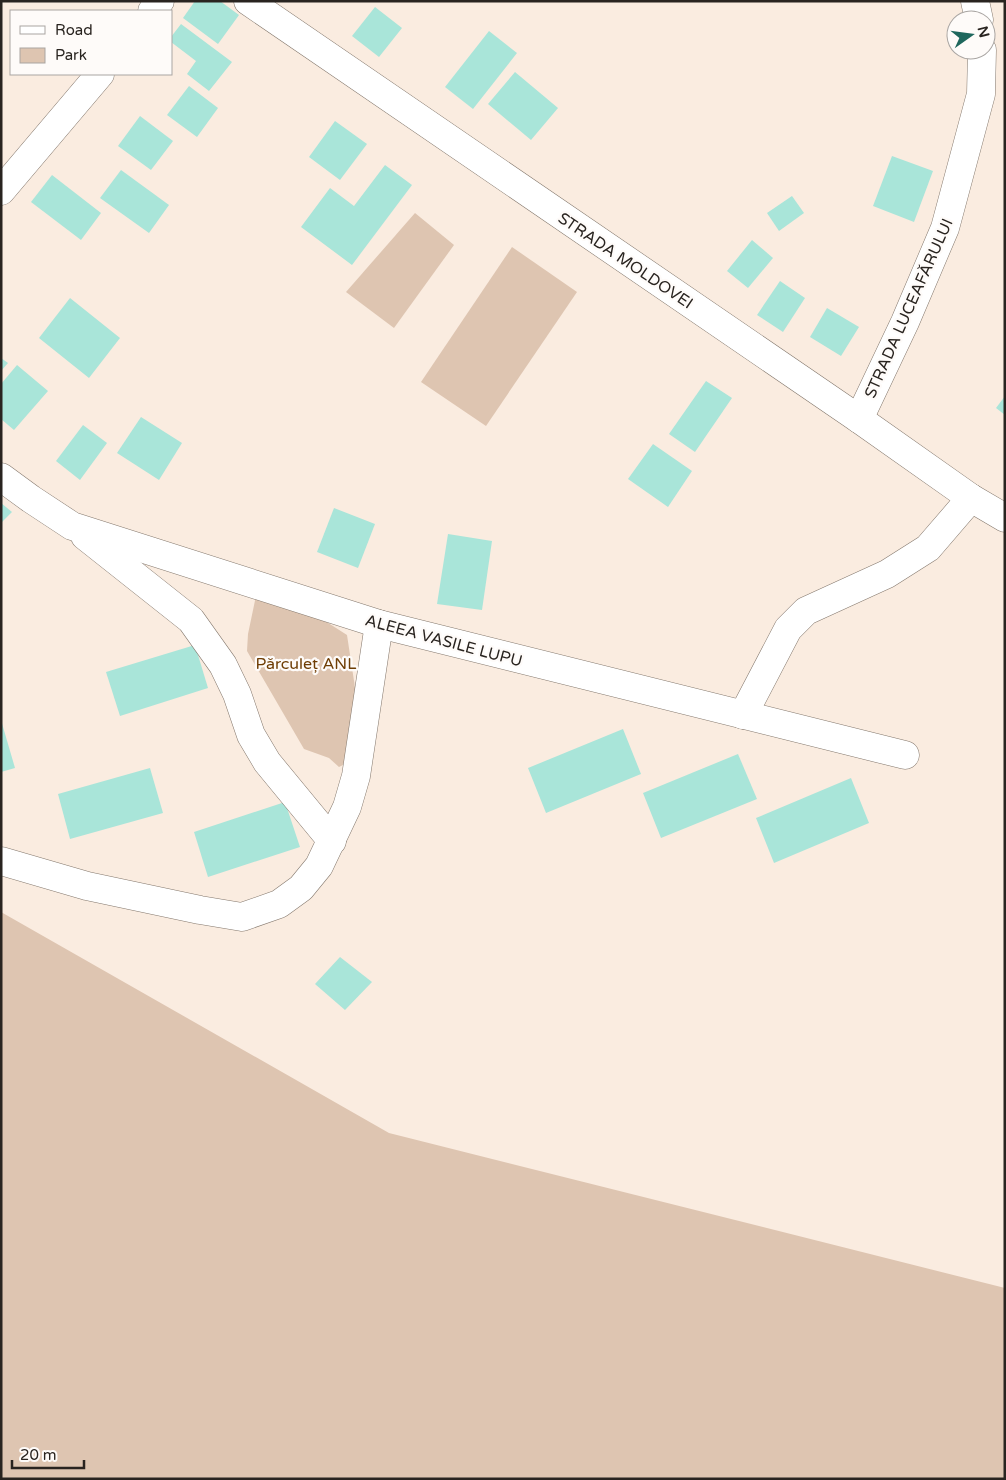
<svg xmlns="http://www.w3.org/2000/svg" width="1006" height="1480" font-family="'Varela Round',sans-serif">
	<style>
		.green { fill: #dec5b1 }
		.building { fill: #a9e5d9 }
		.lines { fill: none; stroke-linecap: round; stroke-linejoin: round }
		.minor-casing { stroke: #84786d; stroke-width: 29 }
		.minor { stroke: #fff; stroke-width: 28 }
		.labels { text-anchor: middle; stroke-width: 4.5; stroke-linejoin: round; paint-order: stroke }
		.street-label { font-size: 16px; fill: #292420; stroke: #fefbf9 }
		.park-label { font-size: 16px; fill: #6e3d04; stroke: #fefbf9 }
	</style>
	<rect width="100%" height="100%" fill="#faece0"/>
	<g class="green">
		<polygon points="415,213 454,245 394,328 346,292"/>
		<polygon points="512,247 577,292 486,426 421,382"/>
		<polygon points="257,591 300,605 347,635 356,694 351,761 339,767 329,758 304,749 247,651 248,634"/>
		<polygon points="1,912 389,1133 1005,1288 1005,1479 1,1479"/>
	</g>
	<g class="building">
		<polygon points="195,1 220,1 239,15 218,44 183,18"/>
		<polygon points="375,7 402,28 379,57 352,36"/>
		<polygon points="181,24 232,62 209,91 187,74 196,61 171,42 171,37"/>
		<polygon points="489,31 517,53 473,109 445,87"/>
		<polygon points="515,72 558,108 531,140 488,104"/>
		<polygon points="189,86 218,108 197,137 167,115"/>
		<polygon points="140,116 173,141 151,170 118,146"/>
		<polygon points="335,121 367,144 340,180 309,157"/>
		<polygon points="892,156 933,171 914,222 873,206"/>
		<polygon points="385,165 412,185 352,265 301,227 330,188 354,206"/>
		<polygon points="121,170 169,205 149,233 100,198"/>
		<polygon points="52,175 101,213 81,240 31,202"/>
		<polygon points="792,196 804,213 779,231 767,213"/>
		<polygon points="752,240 773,258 748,288 727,271"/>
		<polygon points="780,281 805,298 783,332 757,315"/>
		<polygon points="70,298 120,338 89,378 39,338"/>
		<polygon points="827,308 859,327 841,356 810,337"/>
		<polygon points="1,358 8,363 1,371"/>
		<polygon points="17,365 48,391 14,430 1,419 1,384"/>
		<polygon points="706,381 732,398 695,452 669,434"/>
		<polygon points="1005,396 1005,415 996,408"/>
		<polygon points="141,417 182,443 159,480 117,453"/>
		<polygon points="83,425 107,443 80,480 56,461"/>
		<polygon points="653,444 692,471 668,507 628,479"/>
		<polygon points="1,503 12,512 1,523"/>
		<polygon points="334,508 375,524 358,568 317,552"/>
		<polygon points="448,534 492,541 482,610 437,604"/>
		<polygon points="195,645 208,688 120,716 106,672"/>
		<polygon points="1,720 15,768 1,772"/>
		<polygon points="623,729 641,774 546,813 528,768"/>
		<polygon points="738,754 757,799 661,838 643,793"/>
		<polygon points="150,768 163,813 70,839 58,794"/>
		<polygon points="851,778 869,823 774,863 756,818"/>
		<polygon points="285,802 300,847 208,877 194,832"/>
		<polygon points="340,957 372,982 345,1010 315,984"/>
	</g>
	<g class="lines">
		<defs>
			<g id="minor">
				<polyline points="248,1 859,419 971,498 1005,518"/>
				<polyline points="975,1 979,20"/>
				<polyline points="152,11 160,1"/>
				<polyline points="1,191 100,74"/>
				<polyline points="859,419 905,322 945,228 981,94 982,50"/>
				<polyline points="1,477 31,499 72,526 379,624 905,755"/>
				<polyline points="85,536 191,620 223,665 237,694 251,735 267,762 332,841"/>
				<polyline points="743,715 788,629 806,611 887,574 928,548 971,498"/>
				<polyline points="1,861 87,886 200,910 242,917 279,904 301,888 319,866 347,807 356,776 379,624"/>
			</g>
		</defs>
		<use href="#minor" class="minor-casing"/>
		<use href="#minor" class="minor"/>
	</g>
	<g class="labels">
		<g class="street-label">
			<text transform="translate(626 260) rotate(34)" y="6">STRADA MOLDOVEI</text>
			<text transform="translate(908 308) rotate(-66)" y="6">STRADA LUCEAFĂRULUI</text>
			<text transform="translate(444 640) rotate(15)" y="6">ALEEA VASILE LUPU</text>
		</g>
		<g class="park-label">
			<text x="306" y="669">Părculeț ANL</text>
		</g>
	</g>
	<rect width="1006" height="1480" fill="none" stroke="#292420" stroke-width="5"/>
	<rect x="10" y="10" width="162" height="65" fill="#fefbf9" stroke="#a9a5a2"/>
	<rect x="20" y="26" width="25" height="8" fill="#ffffff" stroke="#a9a5a2"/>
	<text x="55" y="35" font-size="15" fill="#292420">Road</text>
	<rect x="20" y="48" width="25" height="15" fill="#dec5b1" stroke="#a9a5a2"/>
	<text x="55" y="60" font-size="15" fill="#292420">Park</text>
	<g transform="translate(971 35) rotate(76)"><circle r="24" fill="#fefbf9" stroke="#a9a5a2"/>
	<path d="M0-4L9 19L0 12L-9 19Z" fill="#1f675d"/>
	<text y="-8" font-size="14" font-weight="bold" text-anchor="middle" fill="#292420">N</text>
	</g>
	<path d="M12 1460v8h72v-8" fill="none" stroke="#292420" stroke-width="2.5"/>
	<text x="20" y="1460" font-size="15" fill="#292420" stroke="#fefbf9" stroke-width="4" paint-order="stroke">20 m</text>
</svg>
